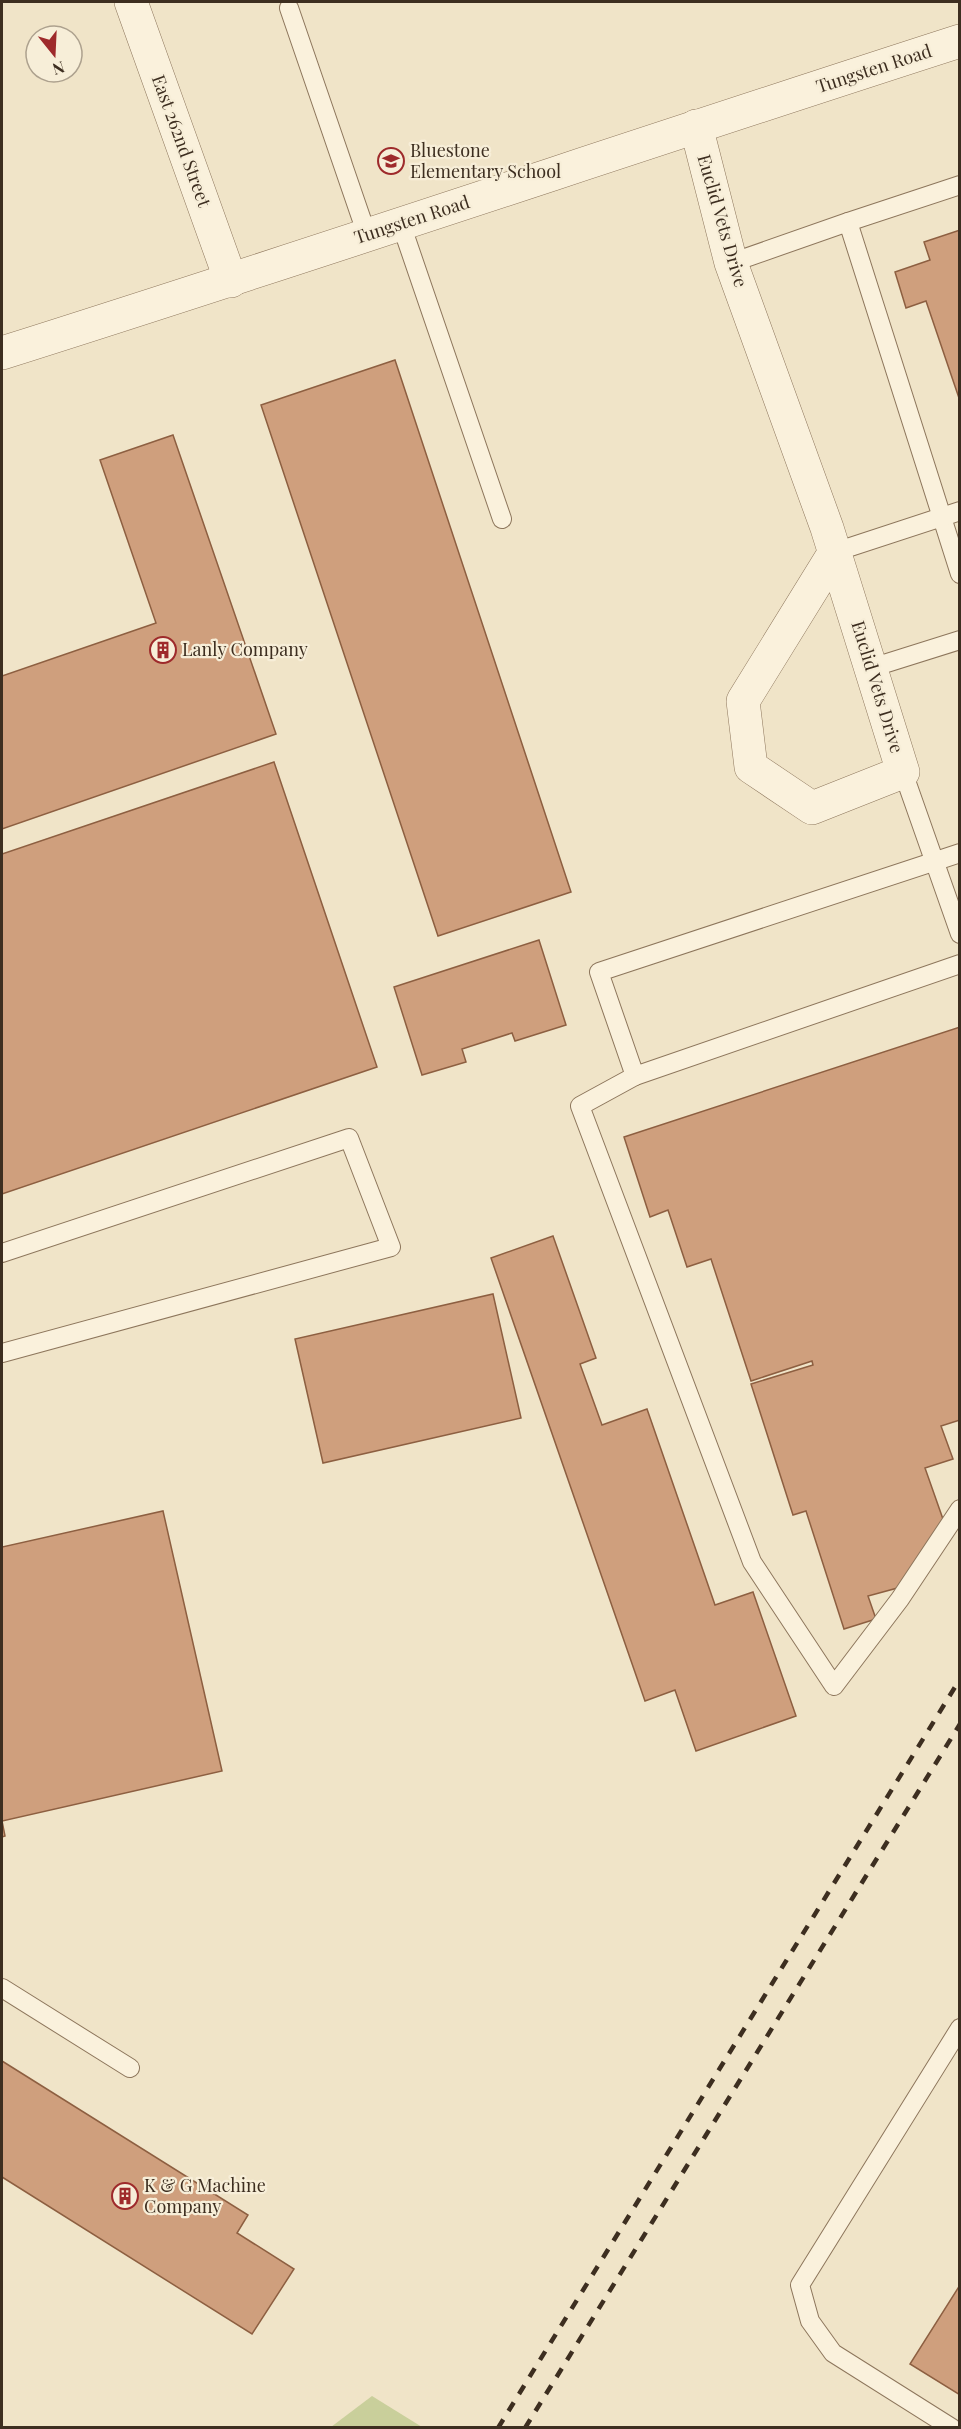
<svg xmlns="http://www.w3.org/2000/svg" width="961" height="2429" font-family="'Playfair Display',serif">
	<style>
		.green { fill: #c9cf9b }
		.building { fill: #cf9f7d; stroke: #8d5f41; stroke-width: 1.5 }
		.lines { fill: none; stroke-linecap: round; stroke-linejoin: round }
		.service-casing { stroke: #8d765c; stroke-width: 20 }
		.minor-casing { stroke: #8d765c; stroke-width: 34 }
		.service { stroke: #faf1dc; stroke-width: 18 }
		.minor { stroke: #faf1dc; stroke-width: 33 }
		.rail { stroke: #3d2e20; stroke-width: 4.5; stroke-dasharray: 10 10; stroke-linecap: butt }
		.labels { text-anchor: middle; stroke-width: 4.5; stroke-linejoin: round; paint-order: stroke }
		.street-label { font-size: 18px; fill: #3d2e20; stroke: #f7eed8 }
		.poi-label { font-size: 18px; fill: #3d2e20; stroke: #f7eed8; text-anchor: start }
	</style>
	<rect width="100%" height="100%" fill="#f0e4c8"/>
	<polygon class="green" points="372,2396 422,2427 331,2427"/>
	<g class="building">
		<polygon points="960,230 960,401 926,301 906,308 895,272 930,260 924,242"/>
		<polygon points="395,360 571,892 438,936 261,405"/>
		<polygon points="173,435 276,734 2,829 2,676 156,623 100,460"/>
		<polygon points="274,762 377,1067 2,1194 2,854"/>
		<polygon points="539,940 566,1025 515,1041 512,1033 462,1049 466,1062 422,1075 394,987"/>
		<polygon points="960,1027 960,1420 941,1426 953,1459 925,1468 944,1522 901,1587 868,1596 876,1619 844,1629 806,1511 793,1515 751,1384 813,1365 812,1361 751,1381 711,1259 687,1267 668,1210 650,1217 624,1137"/>
		<polygon points="553,1236 596,1358 580,1364 602,1425 647,1409 715,1605 753,1592 796,1716 696,1751 675,1690 645,1701 491,1258"/>
		<polygon points="493,1294 521,1418 323,1463 295,1339"/>
		<polygon points="163,1511 222,1771 2,1821 5,1836 2,1837 2,1547"/>
		<polygon points="2,2061 248,2215 237,2233 294,2269 252,2334 2,2177"/>
		<polygon points="960,2285 960,2395 910,2364"/>
	</g>
	<g class="lines">
		<defs>
			<g id="service">
				<polyline points="289,8 367,235"/>
				<polyline points="848,222 960,185"/>
				<polyline points="401,224 502,519"/>
				<polyline points="731,263 848,222 960,574"/>
				<polyline points="835,552 960,511"/>
				<polyline points="871,668 960,640"/>
				<polyline points="903,772 960,934"/>
				<polyline points="960,853 599,972 635,1076 960,964"/>
				<polyline points="635,1076 580,1106 752,1562 834,1686 900,1599 960,1509"/>
				<polyline points="2,1253 349,1138 391,1247 2,1353"/>
				<polyline points="2,1988 130,2068"/>
				<polyline points="952,2428 833,2353 810,2321 800,2285 960,2028"/>
			</g>
			<g id="minor">
				<polyline points="131,2 231,281"/>
				<polyline points="696,126 731,263 827,528 903,772 812,808 751,767 743,701 835,552"/>
				<path d="M2,353C322,252 640,144 960,41"/>
			</g>
		</defs>
		<use href="#service" class="service-casing"/>
		<use href="#minor" class="minor-casing"/>
		<use href="#service" class="service"/>
		<use href="#minor" class="minor"/>
		<g class="rail">
			<polyline points="498,2428 960,1679"/>
			<polyline points="525,2428 960,1724"/>
		</g>
	</g>
	<defs>
		<symbol id="school-ring" viewBox="-11 -11 22 22"><circle r="9.5" fill="#f7eed8" stroke="#9e2a2b" stroke-width="1.5"/><path d="M0-5L7-2L0 1L-7-2ZM-4 1L0 2.5L4 1V4Q0 6-4 4Z" fill="#9e2a2b"/></symbol>
		<symbol id="building-ring" viewBox="-11 -11 22 22"><circle r="9.5" fill="#f7eed8" stroke="#9e2a2b" stroke-width="1.5"/><path d="M-4-6H4V6H1V3H-1V6H-4ZM-2.5-4.3h1.7v1.8h-1.7ZM.8-4.3h1.7v1.8H.8ZM-2.5-1h1.7V.8h-1.7ZM.8-1h1.7V.8H.8Z" fill="#9e2a2b"/></symbol>
	</defs>
	<g fill-rule="evenodd">
		<use href="#school-ring" x="376" y="146" width="30" height="30"/>
		<use href="#building-ring" x="148" y="635" width="30" height="30"/>
		<use href="#building-ring" x="110" y="2181" width="30" height="30"/>
	</g>
	<g class="labels">
		<g class="street-label">
			<text transform="translate(874 69) rotate(-18)" y="6">Tungsten Road</text>
			<text transform="translate(181 141) rotate(70)" y="6">East 262nd Street</text>
			<text transform="translate(412 220) rotate(-18)" y="6">Tungsten Road</text>
			<text transform="translate(722 221) rotate(74)" y="6">Euclid Vets Drive</text>
			<text transform="translate(877 687) rotate(73)" y="6">Euclid Vets Drive</text>
		</g>
		<g class="poi-label">
			<text x="410" y="157">Bluestone<tspan x="410" dy="21">Elementary School</tspan></text>
			<text x="182" y="656">Lanly Company</text>
			<text x="144" y="2192">K &amp; G Machine<tspan x="144" dy="21">Company</tspan></text>
		</g>
	</g>
	<rect width="961" height="2429" fill="none" stroke="#3d2e20" stroke-width="6"/>
	<g transform="translate(54 54) rotate(162)"><circle r="28" fill="#f7eed8" stroke="#ada18e" stroke-width="1.5"/>
	<path d="M0-4.5L10 22L0 15L-10 22Z" fill="#9e2a2b"/>
	<text y="-9" font-size="16" font-weight="bold" text-anchor="middle" fill="#3d2e20">N</text>
	</g>
</svg>
